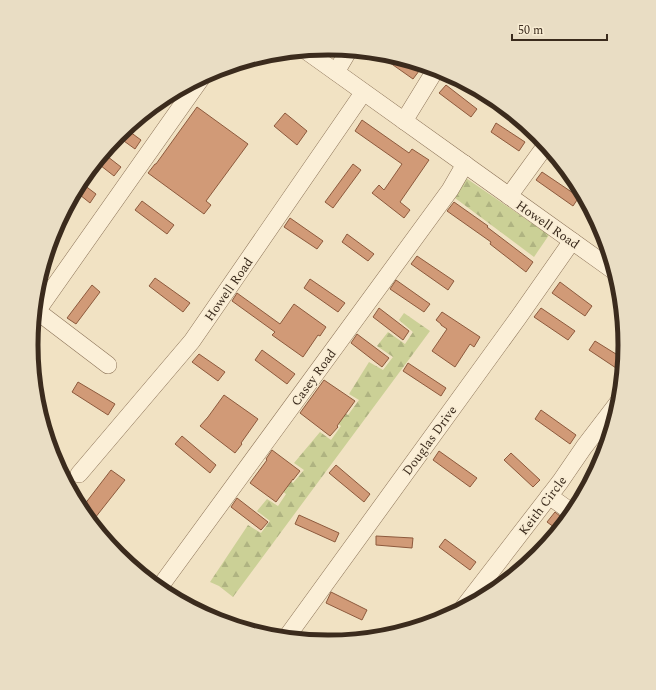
<svg xmlns="http://www.w3.org/2000/svg" width="656" height="690" font-family="Spectral,serif">
	<style>
		.forest { fill: url(#forest-firs) }
		.building { fill: #d19a77; stroke: #8d5a3d }
		.lines { fill: none; stroke-linecap: round; stroke-linejoin: round }
		.minor-casing { stroke: #8c7358; stroke-width: 18 }
		.minor { stroke: #fbefd7; stroke-width: 17 }
		.labels { text-anchor: middle; stroke-width: 3; stroke-linejoin: round; paint-order: stroke }
		.street-label { font-size: 13px; fill: #3b2b1d; stroke: #f8ecd3 }
		.rim { fill: none; stroke: #3b2b1d; stroke-width: 5 }
	</style>
	<defs>
		<pattern id="forest-firs" width="22" height="20" patternUnits="userSpaceOnUse"><rect width="22" height="20" fill="#cbd096"/><path d="M5 1l3.5 6h-7zM16 11l3.5 6h-7z" fill="#afb381"/></pattern>
	</defs>
	<rect width="100%" height="100%" fill="#f1e2c3"/>
	<g class="forest">
		<polygon points="463,176 549,235 534,257 455,198"/>
		<polygon points="404,313 430,331 233,597 219,586 210,582 248,525 261,533 270,521 257,511 267,499 278,506 286,494 277,487 285,477 293,483 304,470 294,463 320,432 331,440 341,426 331,418 338,409 348,415 359,400 349,394 369,362 383,370 393,357 377,346 388,332 405,344 413,332 399,320"/>
		<polygon points="36,400 65,480 54,458"/>
	</g>
	<g class="building">
		<polygon points="376,53 386,54 402,58 419,71 413,79"/>
		<polygon points="446,85 477,109 471,117 439,93"/>
		<polygon points="197,107 248,144 206,201 211,205 204,214 148,173 155,164 156,164"/>
		<polygon points="285,113 307,131 297,145 274,126"/>
		<polygon points="362,120 409,153 412,149 429,160 400,202 410,210 404,218 372,193 379,185 384,190 402,164 355,131"/>
		<polygon points="496,123 525,142 519,151 491,132"/>
		<polygon points="126,129 141,140 135,149 117,136"/>
		<polygon points="103,153 121,167 114,176 96,162"/>
		<polygon points="353,164 361,170 333,208 325,202"/>
		<polygon points="542,172 579,197 573,206 536,180"/>
		<polygon points="80,182 96,194 90,203 75,191"/>
		<polygon points="142,201 174,225 167,234 135,210"/>
		<polygon points="454,202 488,226 487,227 533,262 526,272 490,244 491,242 447,211"/>
		<polygon points="290,218 323,241 317,249 284,227"/>
		<polygon points="347,234 374,254 368,261 342,242"/>
		<polygon points="417,256 454,281 448,290 411,264"/>
		<polygon points="155,278 190,303 183,312 149,286"/>
		<polygon points="310,279 345,303 338,312 304,288"/>
		<polygon points="396,280 430,304 424,312 390,289"/>
		<polygon points="560,282 592,306 585,316 552,293"/>
		<polygon points="92,285 100,292 76,324 67,318"/>
		<polygon points="237,293 280,324 294,304 326,327 320,336 318,335 303,357 272,335 275,332 232,301"/>
		<polygon points="379,308 409,331 403,340 373,317"/>
		<polygon points="541,308 575,331 568,340 534,317"/>
		<polygon points="442,312 480,337 474,347 470,344 455,367 432,351 447,329 441,325 441,324 436,320"/>
		<polygon points="357,334 389,358 382,367 351,343"/>
		<polygon points="595,341 624,359 622,372 589,350"/>
		<polygon points="262,350 295,374 287,384 255,360"/>
		<polygon points="199,354 225,372 218,381 192,362"/>
		<polygon points="408,363 446,388 441,396 403,371"/>
		<polygon points="324,380 355,401 337,426 338,427 330,436 300,413"/>
		<polygon points="78,382 115,404 108,415 72,392"/>
		<polygon points="224,395 258,419 241,443 242,444 235,453 200,426 208,417"/>
		<polygon points="541,410 576,435 570,444 535,419"/>
		<polygon points="182,436 216,465 210,473 175,444"/>
		<polygon points="272,450 300,471 293,480 293,479 276,502 250,483 267,460 266,459"/>
		<polygon points="439,451 477,478 470,487 433,460"/>
		<polygon points="511,453 540,480 533,487 504,460"/>
		<polygon points="336,465 370,494 364,502 329,473"/>
		<polygon points="111,470 125,480 91,523 81,509"/>
		<polygon points="237,498 268,522 261,530 231,507"/>
		<polygon points="555,512 566,521 558,530 547,522"/>
		<polygon points="299,515 339,533 335,542 295,524"/>
		<polygon points="376,536 413,538 412,548 376,545"/>
		<polygon points="445,539 476,562 470,570 439,547"/>
		<polygon points="331,592 367,610 362,620 326,603"/>
	</g>
	<g class="lines">
		<defs>
			<g id="minor">
				<polyline points="305,50 614,271"/>
				<polyline points="336,72 349,50"/>
				<polyline points="404,121 436,69"/>
				<polyline points="509,196 546,145"/>
				<polyline points="108,365 37,311 202,77"/>
				<polyline points="79,474 192,341 363,93"/>
				<polyline points="549,496 573,513"/>
				<polyline points="159,588 450,190 465,164"/>
				<polyline points="463,608 560,482 584,447 620,400"/>
				<polyline points="286,638 518,318 572,241"/>
			</g>
		</defs>
		<use href="#minor" class="minor-casing"/>
		<use href="#minor" class="minor"/>
	</g>
	<g class="labels">
		<g class="street-label">
			<text transform="translate(548 224) rotate(35)" y="5">Howell Road</text>
			<text transform="translate(228 289) rotate(-55)" y="5">Howell Road</text>
			<text transform="translate(313 377) rotate(-54)" y="5">Casey Road</text>
			<text transform="translate(429 440) rotate(-54)" y="5">Douglas Drive</text>
			<text transform="translate(542 505) rotate(-53)" y="5">Keith Circle</text>
		</g>
	</g>
	<path d="M0 0H656V690H0ZM38 345a290 290 0 1 1 580 0a290 290 0 1 1-580 0Z" fill="#e9ddc4" fill-rule="evenodd"/>
	<path class="rim" d="M38 345a290 290 0 1 1 580 0a290 290 0 1 1-580 0Z"/>
	<path d="M512 34v6h95v-6" fill="none" stroke="#3b2b1d" stroke-width="2"/>
	<text x="518" y="34" font-size="12" fill="#3b2b1d" stroke="#f8ecd3" stroke-width="3" paint-order="stroke">50 m</text>
</svg>
